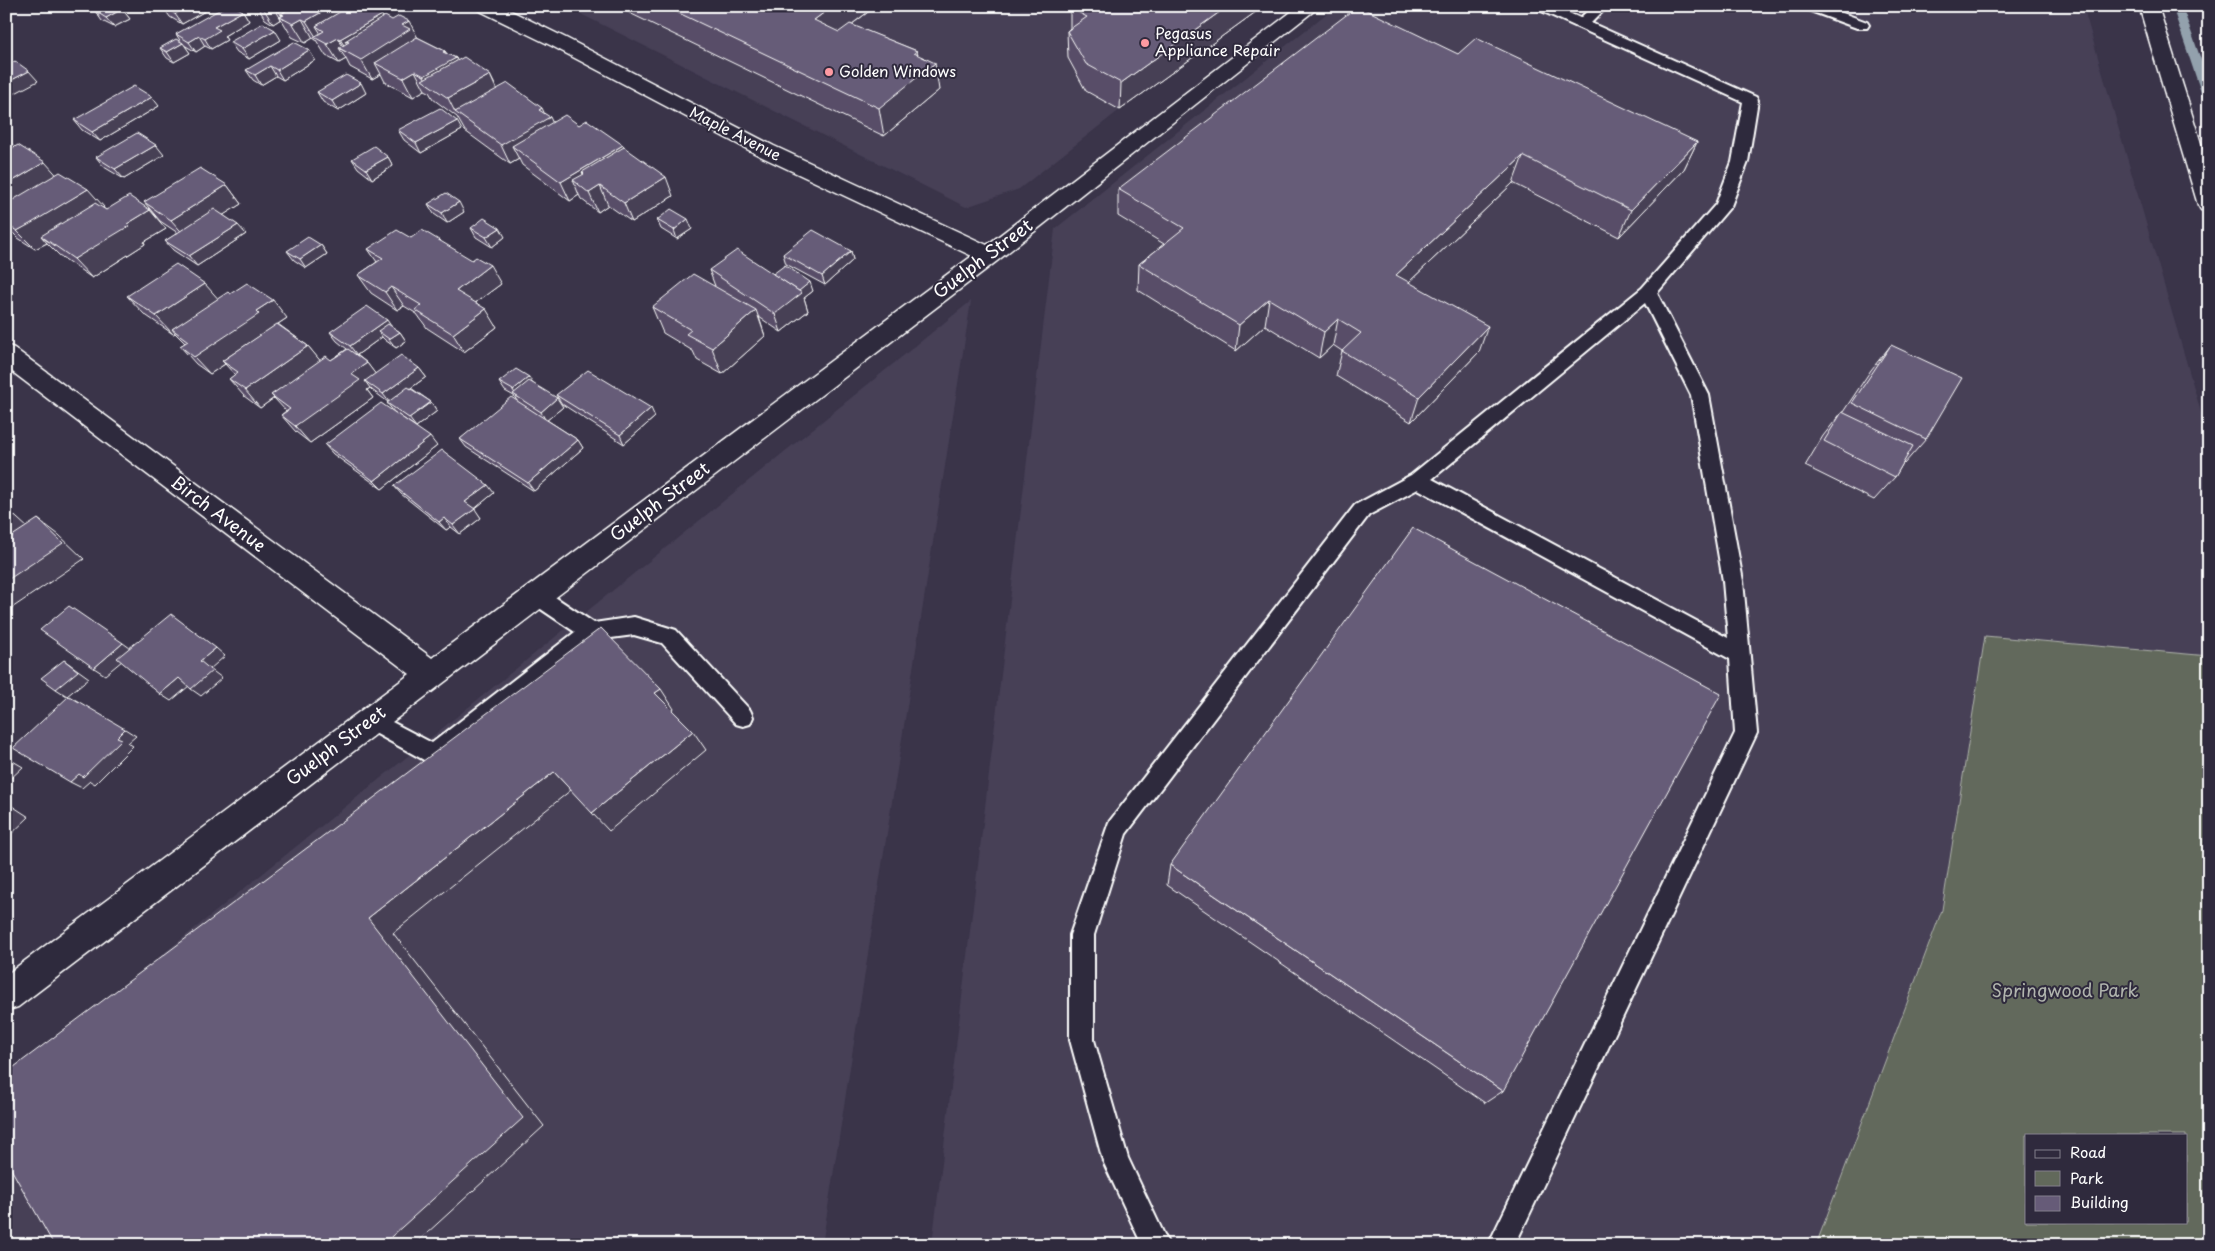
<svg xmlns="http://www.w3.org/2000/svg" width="2215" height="1251" font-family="'Playpen Sans',sans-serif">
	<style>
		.built { fill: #474057 }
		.green { fill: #62695b; stroke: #b0b4ad; fill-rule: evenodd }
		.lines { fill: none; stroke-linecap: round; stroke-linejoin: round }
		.stream { fill: #93a1ad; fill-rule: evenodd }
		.service-casing { stroke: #fff; stroke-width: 4 }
		.minor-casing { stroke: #fff; stroke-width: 3 }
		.service { fill: #2f2a3d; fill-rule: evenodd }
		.minor { fill: #2f2a3d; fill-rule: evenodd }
		.wall { fill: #584e67; stroke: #fff }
		.shaded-wall { fill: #474054; stroke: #fff }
		.building { fill: #665b78; stroke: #fff }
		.poi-dot { fill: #ff9aa2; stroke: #2f2a3d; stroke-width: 2 }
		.labels { text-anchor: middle; stroke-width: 4; stroke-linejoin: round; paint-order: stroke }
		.far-poi-label { font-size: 15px; fill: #fff; stroke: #2f2a3d; text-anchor: start }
		.far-street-label { font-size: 15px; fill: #fff; stroke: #2f2a3d }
		.street-label { font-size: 18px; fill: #fff; stroke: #2f2a3d }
		.park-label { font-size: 18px; fill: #b0b4ad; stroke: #2f2a3d }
	</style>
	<rect width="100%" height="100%" fill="#3a3449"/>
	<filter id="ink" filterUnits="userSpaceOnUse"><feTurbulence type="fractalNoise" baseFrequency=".02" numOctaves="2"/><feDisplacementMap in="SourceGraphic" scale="10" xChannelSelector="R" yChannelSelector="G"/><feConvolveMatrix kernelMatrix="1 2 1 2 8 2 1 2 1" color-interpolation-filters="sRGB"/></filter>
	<g filter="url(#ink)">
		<g class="built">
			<polygon points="565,6 1252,6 1019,189 966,207"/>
			<polygon points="1336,6 2083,6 2209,440 2209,656 1985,636 1942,910 1816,1245 932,1245 1055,229"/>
			<polygon points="971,301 822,1245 6,1245 6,1081"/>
		</g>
		<path class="green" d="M1985,636L2209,656V1245H1816L1942,910ZM2026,1135H2186V1222H2026Z"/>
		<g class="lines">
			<polygon class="stream" points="2172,6 2182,6 2209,82 2209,101 2203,98"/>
			<defs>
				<g id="service">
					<path d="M1535,6H1554L1580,18L1593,6H1608L1591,23L1756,97L1758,100L1748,162L1731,206L1657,293L1709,395L1743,581L1757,733L1515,1245H1488L1735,733L1730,659L1418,489L1369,515L1126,834L1094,935V1040L1128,1158L1169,1245H1142L1103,1161L1070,1040V935L1109,822L1355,505L1411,475L1642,288L1716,204L1732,162L1743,102L1537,9ZM1645,303L1691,395L1723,581L1728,638L1432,479Z"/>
					<polygon points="1803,6 1824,6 1867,22 1869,25 1867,28 1857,28 1805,9"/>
					<polygon points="536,587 543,589 594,623 634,617 676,630 750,710 753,717 750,724 743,726 736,724 662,643 634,635 596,640 441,762 433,765 364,727 361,720 364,713 371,711 432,743 575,632 529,601 526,595 529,589"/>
				</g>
				<g id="minor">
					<polygon points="476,6 501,6 566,38 774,146 987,245 1299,6 1320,6 997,261 18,1007 6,1011 6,975 410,674 6,367 6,345 14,348 432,658 972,256 760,156 552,46 478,10"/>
					<polygon points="2139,6 2158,6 2209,169 2209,212 2201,210 2198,205"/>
				</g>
			</defs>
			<use href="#service" class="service-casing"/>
			<use href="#minor" class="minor-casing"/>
			<use href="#service" class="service"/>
			<use href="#minor" class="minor"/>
		</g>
		<g class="wall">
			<polygon points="214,6 182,24 170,17 163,7"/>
			<polygon points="257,6 365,6 417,37 445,51 447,54 456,58 457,61 490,75 497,89 545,114 552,122 579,125 623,145 624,148 673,196 632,222 608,205 598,212 581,199 579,195 570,201 522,165 519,159 510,164 465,131 457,117 433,99 429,92 425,90 413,97 385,82 381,74 372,79 350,67 346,59 339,63 326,56 316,40 313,38 305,43 292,37 282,20 281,19 273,24 265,19"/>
			<polygon points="615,6 876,6 851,25 917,51 917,55 939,90 884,136"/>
			<polygon points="1073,6 1264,6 1120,110 1086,91 1068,58 1067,31 1070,28 1070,8"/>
			<polygon points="122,9 130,19 114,27 102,21 95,11"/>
			<polygon points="243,11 249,21 224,36 227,40 211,49 205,46 196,52 184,45 190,53 174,62 167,58 160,48 181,42 176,34"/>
			<polygon points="281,40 249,59 237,52 230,42"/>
			<polygon points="309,50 315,60 283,80 276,76 261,85 253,80 246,70"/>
			<polygon points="1458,54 1697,142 1684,169 1619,237 1513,183 1409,282 1479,352 1411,422 1336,376 1342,351 1333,345 1319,358 1265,325 1236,351 1138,290 1139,264 1164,244 1118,216 1118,189"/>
			<polygon points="317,92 366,93 338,111 323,102"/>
			<polygon points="159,106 100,141 82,130 74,120"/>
			<polygon points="398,130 462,130 421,153 404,140"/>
			<polygon points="6,138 15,147 104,207 103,208 106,210 166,229 144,242 145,244 92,278 59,255 47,243 35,249 18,238 6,226 6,216 10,213 9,212 6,214"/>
			<polygon points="164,155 124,179 104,167 96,157"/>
			<polygon points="388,157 393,166 372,179 358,168 352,159"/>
			<polygon points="227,185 241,204 223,215 246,234 197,266 173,250 165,241 178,233 160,221 144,202"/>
			<polygon points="428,204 464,212 447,223 434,214"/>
			<polygon points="657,220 692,229 677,239 661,229"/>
			<polygon points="471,228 505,237 492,247 476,237"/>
			<polygon points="411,238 501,284 476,302 497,327 464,352 427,328 417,314 404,306 397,310 371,293 358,275 377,262 368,249"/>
			<polygon points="321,245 327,254 306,268 294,260 287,251"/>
			<polygon points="851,251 853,260 825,285 786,264 783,254"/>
			<polygon points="709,270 773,274 813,291 804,298 808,311 781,332 759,317 765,336 722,374 697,360 693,351 663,333 652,307 715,286"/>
			<polygon points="230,294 287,318 278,324 308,346 320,361 331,360 347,349 337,341 330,332 391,326 400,332 406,341 396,348 385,340 382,337 357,355 367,363 375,374 419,368 426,377 411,388 431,402 437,411 416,427 394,412 387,403 388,402 372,390 370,388 367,390 373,398 310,443 296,432 281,415 286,411 274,398 260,408 244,396 229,379 235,375 225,364 210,374 196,364 180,346 185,343 175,333 173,334 144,314 127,296 218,299"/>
			<polygon points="1891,345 1926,439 1904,464 1903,463 1895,477 1874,500 1805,466 1823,436 1842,412 1843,412 1871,370"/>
			<polygon points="499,382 532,383 563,407 547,420 578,440 583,448 534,491 466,447 460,439 517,401 514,396 505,391"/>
			<polygon points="556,395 655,417 624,444 562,404"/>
			<polygon points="325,445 437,446 382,489 333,454"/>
			<polygon points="394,486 494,493 474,509 481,518 460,534 451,527 446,530 401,494"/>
			<polygon points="1170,865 1503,1091 1485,1103 1167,885"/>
		</g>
		<g class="shaded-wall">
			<polygon points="190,6 214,6 182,24 175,14"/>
			<polygon points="262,6 273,6 281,19 273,24"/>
			<polygon points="276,6 312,6 286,11 282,8 289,20 281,14 284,20"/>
			<polygon points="332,6 352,6 316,26 323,37 316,37 306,21"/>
			<polygon points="833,6 876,6 820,48 814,20"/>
			<polygon points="1228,6 1264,6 1120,110 1121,83"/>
			<polygon points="122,9 130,19 114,27 106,18"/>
			<polygon points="243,11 249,21 224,36 227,40 211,49 205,39 214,27"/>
			<polygon points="382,15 392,34 349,42 345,41 354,56 349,53 340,39"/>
			<polygon points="302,19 313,38 305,43 293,24"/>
			<polygon points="409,21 419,40 375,63 381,74 372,79 361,60 402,25"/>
			<polygon points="275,30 281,40 249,59 242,49"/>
			<polygon points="199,36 205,46 196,52 189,42"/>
			<polygon points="338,38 346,52 339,48 346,59 339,63 327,44"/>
			<polygon points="183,43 190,53 174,62 167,52"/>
			<polygon points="309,50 315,60 283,80 277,70"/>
			<polygon points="445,51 450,61 456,58 465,78 429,85 424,76"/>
			<polygon points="917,51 920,75 935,63 939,90 884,136 879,108 914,53"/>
			<polygon points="270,66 276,76 261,85 255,75"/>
			<polygon points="29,71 38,81 6,98 6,83"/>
			<polygon points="415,71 425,90 413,97 403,78"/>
			<polygon points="490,75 499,95 455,112 448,98"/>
			<polygon points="361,83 366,93 338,111 332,101"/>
			<polygon points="152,97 159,106 100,141 92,132"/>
			<polygon points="542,108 547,119 550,117 559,137 512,146 519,159 510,164 501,145 539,110"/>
			<polygon points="457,121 462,130 421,153 416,143"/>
			<polygon points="6,138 23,156 6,165"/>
			<polygon points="1697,142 1684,169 1619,237 1631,210"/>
			<polygon points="156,145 164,155 124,179 115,169"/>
			<polygon points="623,145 630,164 584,174 582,172 590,189 573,180 579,195 570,201 561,182"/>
			<polygon points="1523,156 1513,183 1389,301 1396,275"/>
			<polygon points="388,157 393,166 372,179 366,169"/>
			<polygon points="45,162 62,181 6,208 6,185"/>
			<polygon points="666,177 673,196 632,222 624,203"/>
			<polygon points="227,185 241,204 187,238 171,220"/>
			<polygon points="600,186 608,205 598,212 589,193"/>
			<polygon points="88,189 104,207 49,242 41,236 47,243 35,249 17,231"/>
			<polygon points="459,202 464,212 447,223 442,213"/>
			<polygon points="150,210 166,229 144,242 145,244 92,278 74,259 127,224"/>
			<polygon points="688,219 692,229 677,239 674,230"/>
			<polygon points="238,225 246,234 197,266 189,256"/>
			<polygon points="500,228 505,237 492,247 486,237"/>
			<polygon points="321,245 327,254 306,268 300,259"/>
			<polygon points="851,251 853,260 825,285 822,276"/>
			<polygon points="490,265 501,284 467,309 456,291"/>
			<polygon points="810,282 813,291 804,298 808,311 781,332 775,314 796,293"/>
			<polygon points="205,284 221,302 172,329 175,333 173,334 156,316"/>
			<polygon points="391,287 404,306 397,310 385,292"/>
			<polygon points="1269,299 1265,325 1236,351 1239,325"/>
			<polygon points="273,300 287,318 222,361 225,364 210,374 194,357 256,311"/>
			<polygon points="486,309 497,327 464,352 453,334"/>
			<polygon points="756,310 765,336 722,374 712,348"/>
			<polygon points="1338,319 1333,345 1319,358 1324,332"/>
			<polygon points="387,320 393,329 378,331 382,337 357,355 350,346"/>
			<polygon points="1488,326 1479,352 1411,422 1419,397"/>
			<polygon points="400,332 406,341 396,348 389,339"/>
			<polygon points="308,346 323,364 271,395 274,398 260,408 245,390"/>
			<polygon points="367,363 380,380 365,381 370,388 367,390 373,398 310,443 295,426 351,374"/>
			<polygon points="419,368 426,377 390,403 383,394"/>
			<polygon points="529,377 534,386 517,397 513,390"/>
			<polygon points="557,398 563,407 546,421 541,412"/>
			<polygon points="431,402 437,411 416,427 409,418"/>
			<polygon points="651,408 655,417 624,444 620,435"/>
			<polygon points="430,437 437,446 382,489 374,481"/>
			<polygon points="578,440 583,448 534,491 528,483"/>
			<polygon points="488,485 494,493 472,511 465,502"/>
			<polygon points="6,508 29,529 6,544"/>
			<polygon points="475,509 481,518 460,534 453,525"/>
			<polygon points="444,518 451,527 446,530 439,522"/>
			<polygon points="38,519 59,535 84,559 6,612 6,581"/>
			<polygon points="123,643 134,651 105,675 94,668"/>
			<polygon points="216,648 225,656 210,669 222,678 201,696 191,689 200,661"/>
			<polygon points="64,660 89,678 67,696 56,689"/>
			<polygon points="179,678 189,686 171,701 160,694"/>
			<polygon points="661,689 674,709 669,713 655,693"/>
			<polygon points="125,729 136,736 128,743 133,746 95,784 90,781 82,788 70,782"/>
			<polygon points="693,731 706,750 609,831 592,813"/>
			<polygon points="6,757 23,767 8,781 6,780"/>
			<polygon points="554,772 571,790 393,933 544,1126 414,1245 382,1245 368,918"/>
			<polygon points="6,802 29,817 6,839"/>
		</g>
		<g class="building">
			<polygon points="104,6 118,6 122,9 106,18 95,11"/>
			<polygon points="165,6 190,6 175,14 163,7"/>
			<polygon points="226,6 234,6 243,11 214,27 220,30 205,39 199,36 189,42 176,34"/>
			<polygon points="285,6 332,6 306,21 302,19 293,24 280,17 284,15 281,14 286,11 282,8"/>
			<polygon points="350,6 365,6 382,15 340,39 338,38 327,44 314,37 324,31 316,26"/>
			<polygon points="664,6 833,6 814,20 839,32 850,24 917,51 914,53 935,63 879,108"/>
			<polygon points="1073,6 1228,6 1121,83 1086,64 1067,31 1087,17 1070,8"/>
			<polygon points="1358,6 1458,54 1476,38 1697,142 1631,210 1523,156 1396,275 1488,326 1419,397 1342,351 1361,333 1338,319 1324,332 1269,299 1239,325 1139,264 1184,228 1118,189"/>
			<polygon points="385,16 392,20 399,16 409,21 402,25 410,29 361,60 339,48 349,42 345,41"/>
			<polygon points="263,23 275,30 242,49 230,42"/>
			<polygon points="417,37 445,51 443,52 456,58 424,76 415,71 403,78 375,63"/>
			<polygon points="176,39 183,43 167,52 160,48"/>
			<polygon points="294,42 309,50 277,70 270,66 255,75 246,70"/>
			<polygon points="464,57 490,75 448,98 422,80"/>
			<polygon points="15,61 29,71 6,83 6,66"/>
			<polygon points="346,75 361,83 332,101 317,92"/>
			<polygon points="508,83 542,108 539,110 550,117 501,145 455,112"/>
			<polygon points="134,86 152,97 92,132 74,120"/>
			<polygon points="440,108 457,121 416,143 398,130"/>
			<polygon points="565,115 579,125 587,120 623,145 561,182 512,146"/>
			<polygon points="137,133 156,145 115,169 96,157"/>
			<polygon points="18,145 45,162 6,185 6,152"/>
			<polygon points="374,146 388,157 366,169 352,159"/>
			<polygon points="624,147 666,177 624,203 600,186 589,193 573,180 584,174 582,172"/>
			<polygon points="200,168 227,185 171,220 144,202"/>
			<polygon points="60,172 88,189 30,224 17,231 6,224 6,216 12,212 6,208 6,204"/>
			<polygon points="446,193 459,202 442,213 428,204"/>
			<polygon points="129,196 150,210 127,224 129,226 74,259 41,236 95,203 106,210"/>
			<polygon points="214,209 238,225 189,256 165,241"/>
			<polygon points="671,209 688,219 674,230 657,220"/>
			<polygon points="484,218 500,228 486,237 471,228"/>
			<polygon points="397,230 411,238 422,230 472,260 476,257 490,265 456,291 486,309 453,334 415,310 421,305 391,287 385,292 358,275 383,258 368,249"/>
			<polygon points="813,230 851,251 822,276 783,254"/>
			<polygon points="308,237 321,245 300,259 287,251"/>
			<polygon points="737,250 802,293 775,314 709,270"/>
			<polygon points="176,264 205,284 156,316 127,296"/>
			<polygon points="785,265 810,282 799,291 773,274"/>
			<polygon points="693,274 756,310 712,348 686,334 691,330 652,307"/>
			<polygon points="247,283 273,300 256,311 259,314 194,357 180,346 188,341 172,329 228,292 230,294"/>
			<polygon points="367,306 387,320 350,346 330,332"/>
			<polygon points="277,324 308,346 245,390 229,379 238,372 222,361"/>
			<polygon points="388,324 400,332 389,339 378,331"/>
			<polygon points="1891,345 1962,378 1926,439 1852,403"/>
			<polygon points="348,349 367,363 351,374 360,380 295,426 281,415 290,409 271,395 326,356 331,360"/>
			<polygon points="401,355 419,368 383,394 365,381"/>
			<polygon points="516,369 529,377 513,390 499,382"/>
			<polygon points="588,370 651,408 620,435 556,395"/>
			<polygon points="529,381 557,398 541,412 513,394"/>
			<polygon points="408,387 431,402 409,418 387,403"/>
			<polygon points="511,397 578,440 528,483 460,439"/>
			<polygon points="381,403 430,437 374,481 325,445"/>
			<polygon points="1842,412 1913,446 1895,477 1824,441"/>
			<polygon points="442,450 488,485 465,502 475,509 453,525 444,518 439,522 394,486"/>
			<polygon points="38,519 63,543 6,581 6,540"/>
			<polygon points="1413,528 1721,694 1503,1091 1170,865"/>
			<polygon points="69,606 123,643 94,668 40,630"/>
			<polygon points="171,614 216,648 200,661 212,671 191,689 179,678 160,694 117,658"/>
			<polygon points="601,628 661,689 655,693 693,731 592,813 554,772 368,918 523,1118 382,1245 54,1245 6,1160 6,1073"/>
			<polygon points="64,660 78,671 56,689 41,678"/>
			<polygon points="69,696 125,729 117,737 122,739 83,777 79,774 70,782 13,748"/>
			<polygon points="6,757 11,760 6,765"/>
		</g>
	</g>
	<g class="poi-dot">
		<circle cx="1145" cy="43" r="5"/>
		<circle cx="829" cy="72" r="5"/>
	</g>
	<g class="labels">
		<g class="far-poi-label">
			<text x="1155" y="39">Pegasus<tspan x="1155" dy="17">Appliance Repair</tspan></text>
			<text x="839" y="77">Golden Windows</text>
		</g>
		<g class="far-street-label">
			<text transform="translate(735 134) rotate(27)" y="5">Maple Avenue</text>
		</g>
		<g class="street-label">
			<text transform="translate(983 259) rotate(-37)" y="6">Guelph Street</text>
			<text transform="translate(660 502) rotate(-37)" y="6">Guelph Street</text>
			<text transform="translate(218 514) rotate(37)" y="6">Birch Avenue</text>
			<text transform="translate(336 746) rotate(-37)" y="6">Guelph Street</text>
		</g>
		<g class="park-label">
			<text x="2065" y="997">Springwood Park</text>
		</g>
	</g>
	<rect width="2215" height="1251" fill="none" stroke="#2f2a3d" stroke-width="25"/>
	<rect x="12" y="12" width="2190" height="1226" fill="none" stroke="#fff" stroke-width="2" filter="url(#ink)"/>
	<rect x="2025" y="1134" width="162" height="90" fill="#2f2a3d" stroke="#827f8b"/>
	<rect x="2035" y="1150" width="25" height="8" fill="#2f2a3d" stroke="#827f8b"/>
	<text x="2070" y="1158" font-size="15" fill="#ffffff">Road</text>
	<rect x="2035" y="1171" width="25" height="15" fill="#62695b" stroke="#827f8b"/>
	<text x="2070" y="1184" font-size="15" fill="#ffffff">Park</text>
	<rect x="2035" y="1196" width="25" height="15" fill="#665b78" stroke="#827f8b"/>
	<text x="2070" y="1208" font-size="15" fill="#ffffff">Building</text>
</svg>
